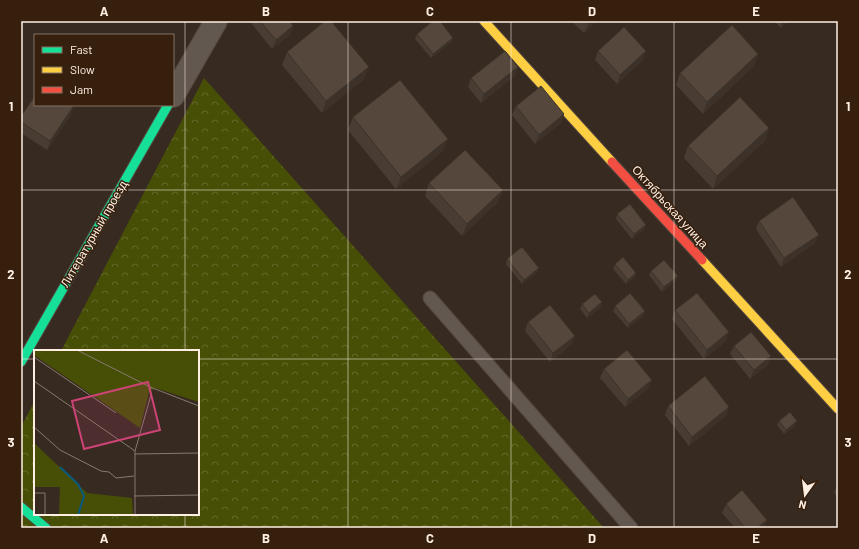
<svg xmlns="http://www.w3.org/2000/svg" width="859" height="549" font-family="Barlow,sans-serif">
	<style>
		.forest { fill: url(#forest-crowns) }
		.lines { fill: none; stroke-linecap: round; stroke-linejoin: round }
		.lane-casing { stroke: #53473f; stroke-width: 15 }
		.street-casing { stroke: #53473f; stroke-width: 24 }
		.fast-casing { stroke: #53473f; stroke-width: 11 }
		.slow-casing { stroke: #53473f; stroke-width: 11 }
		.jam-casing { stroke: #53473f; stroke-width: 11 }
		.lane { stroke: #625850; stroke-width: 13 }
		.street { stroke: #625850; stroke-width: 22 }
		.fast { stroke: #16e098; stroke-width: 9 }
		.slow { stroke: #ffcf43; stroke-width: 9 }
		.jam { stroke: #f24e42; stroke-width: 9 }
		.wall { fill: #493d33 }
		.shaded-wall { fill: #3c3229 }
		.building { fill: #55473b; stroke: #3c3229 }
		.grid { fill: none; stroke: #ffefe3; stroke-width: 1; stroke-opacity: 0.55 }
		.labels { text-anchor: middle; stroke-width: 3; stroke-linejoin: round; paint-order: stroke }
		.street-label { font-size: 12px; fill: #ffefe3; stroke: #361f0c }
		.inset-river { fill: none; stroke: #095a80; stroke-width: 2 }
		.inset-road { fill: none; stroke: #87796e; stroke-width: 1 }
		.view { fill: #ce4376; fill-opacity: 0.15; stroke: #ce4376; stroke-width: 2 }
		.inset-edge { fill: none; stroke: #ffefe3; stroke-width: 2 }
		.neatline { fill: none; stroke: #ffefe3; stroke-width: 1.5 }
		.grid-label { font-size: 13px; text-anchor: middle; font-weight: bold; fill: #ffefe3 }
	</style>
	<defs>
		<pattern id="forest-crowns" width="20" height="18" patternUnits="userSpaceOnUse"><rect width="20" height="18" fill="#464f05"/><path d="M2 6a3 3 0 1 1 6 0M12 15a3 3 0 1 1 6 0" fill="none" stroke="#626929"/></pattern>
	</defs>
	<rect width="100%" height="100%" fill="#372a20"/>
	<polygon class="forest" points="204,78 604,528 21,528 21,427 35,400 35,514 198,514 198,351 61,351"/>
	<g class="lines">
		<defs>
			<polyline id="lane" points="430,298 631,528"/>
			<polyline id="street" points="173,96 216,21"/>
			<g id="fast">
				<polyline points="21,362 168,105"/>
				<polyline points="21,507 46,528"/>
			</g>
			<g id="slow">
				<polyline points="484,21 612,162"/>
				<polyline points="702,260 838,409"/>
			</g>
			<polyline id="jam" points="612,162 702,260"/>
		</defs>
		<use href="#lane" class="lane-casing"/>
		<use href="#street" class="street-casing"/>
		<use href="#fast" class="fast-casing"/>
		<use href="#slow" class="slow-casing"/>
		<use href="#jam" class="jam-casing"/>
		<use href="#lane" class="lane"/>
		<use href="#street" class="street"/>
		<use href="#fast" class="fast"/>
		<use href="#slow" class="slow"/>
		<use href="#jam" class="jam"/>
	</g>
	<g class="wall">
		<polygon points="252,21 290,21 293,26 290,35 272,49 251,23"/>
		<polygon points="571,21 596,21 584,33"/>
		<polygon points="774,21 789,21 781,28"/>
		<polygon points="417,34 452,42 431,58 415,39"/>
		<polygon points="598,51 643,60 617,84 595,60"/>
		<polygon points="287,52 364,79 322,113 282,65"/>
		<polygon points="758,54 754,66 703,114 676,85 680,73"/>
		<polygon points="518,67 515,76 481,103 468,87 471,78"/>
		<polygon points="516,106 564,114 561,123 535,144 512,115"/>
		<polygon points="73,107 70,116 47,150 21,133 21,116"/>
		<polygon points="353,117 443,151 396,189 348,130"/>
		<polygon points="769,128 765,141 713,189 684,158 688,146"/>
		<polygon points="429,183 503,190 498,202 462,236 425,196"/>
		<polygon points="617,214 645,229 632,239 616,219"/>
		<polygon points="759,221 815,243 781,267 756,229"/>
		<polygon points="507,259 539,268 537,272 522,284 506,264"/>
		<polygon points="615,264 636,273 635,277 626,284 613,269"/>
		<polygon points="651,271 676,280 662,292 649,275"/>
		<polygon points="602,302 601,307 587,318 580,309 582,304"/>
		<polygon points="615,306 645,311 643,316 628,328 613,311"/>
		<polygon points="675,310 726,341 704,359 672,319"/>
		<polygon points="528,322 575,336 571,345 550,362 525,331"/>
		<polygon points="734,346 768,365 750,379 730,354"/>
		<polygon points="604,369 648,389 625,407 600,378"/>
		<polygon points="668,406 729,407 726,416 689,446 665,415"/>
		<polygon points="779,421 795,426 784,434 777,425"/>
		<polygon points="838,486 838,497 834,493 836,488"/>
		<polygon points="726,504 767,520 764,528 735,528 722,513"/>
	</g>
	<g class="shaded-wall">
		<polygon points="591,21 596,21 584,33 588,24"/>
		<polygon points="785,21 789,21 781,28 782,24"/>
		<polygon points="293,26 290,35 272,49 276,40"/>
		<polygon points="453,38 452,42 431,58 433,54"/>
		<polygon points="646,51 643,60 617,84 620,75"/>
		<polygon points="758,54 754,66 703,114 707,102"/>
		<polygon points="369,67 364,79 322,113 326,101"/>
		<polygon points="518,67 515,76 481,103 484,94"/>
		<polygon points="73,107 70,116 47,150 50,141"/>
		<polygon points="564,114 561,123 535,144 539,135"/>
		<polygon points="769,128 765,141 713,189 717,176"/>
		<polygon points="448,139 443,151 396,189 401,177"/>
		<polygon points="503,190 498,202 462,236 467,224"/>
		<polygon points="646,225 645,229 632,239 634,234"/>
		<polygon points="819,235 815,243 781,267 784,258"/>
		<polygon points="539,268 537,272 522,284 524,280"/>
		<polygon points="636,273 635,277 626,284 628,280"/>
		<polygon points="678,276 676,280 662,292 664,287"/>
		<polygon points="602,302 601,307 587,318 589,313"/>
		<polygon points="645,311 643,316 628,328 629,324"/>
		<polygon points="729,332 726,341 704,359 707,350"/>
		<polygon points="575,336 571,345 550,362 553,353"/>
		<polygon points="771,356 768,365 750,379 754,370"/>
		<polygon points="652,380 648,389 625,407 628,399"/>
		<polygon points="729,407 726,416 689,446 692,437"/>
		<polygon points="797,421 795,426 784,434 786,430"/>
		<polygon points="767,520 764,528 757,528"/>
	</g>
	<g class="building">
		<polygon points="260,21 290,21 293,26 276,40"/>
		<polygon points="325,21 331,21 369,67 326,101 287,52"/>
		<polygon points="433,21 440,21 453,38 433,54 417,34"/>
		<polygon points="584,21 591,21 588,24"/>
		<polygon points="780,21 785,21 782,24"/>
		<polygon points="732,25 758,54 707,102 680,73"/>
		<polygon points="624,27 646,51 620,75 598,51"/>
		<polygon points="505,51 518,67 484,94 471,78"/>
		<polygon points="400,80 448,139 401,177 353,117"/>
		<polygon points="541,86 564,114 539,135 516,106"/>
		<polygon points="35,96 35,105 70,105 73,107 50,141 21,122 21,116"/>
		<polygon points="740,97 769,128 717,176 688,146"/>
		<polygon points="465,150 503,190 467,224 429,183"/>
		<polygon points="793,197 819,235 784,258 759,221"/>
		<polygon points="630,204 646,225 634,234 617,214"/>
		<polygon points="522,247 539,268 524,280 507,259"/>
		<polygon points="623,257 636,273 628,280 615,264"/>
		<polygon points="664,260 678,276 664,287 651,271"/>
		<polygon points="630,293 645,311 629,324 615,306"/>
		<polygon points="697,293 729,332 707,350 675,310"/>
		<polygon points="595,294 602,302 589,313 582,304"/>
		<polygon points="550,305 575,336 553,353 528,322"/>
		<polygon points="751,332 771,356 754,370 734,346"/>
		<polygon points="627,350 652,380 628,399 604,369"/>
		<polygon points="705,376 729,407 692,437 668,406"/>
		<polygon points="790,412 797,421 786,430 779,421"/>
		<polygon points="742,490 767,520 757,528 745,528 726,504"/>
	</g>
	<path class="grid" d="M185,21V351M348,21V528M511,21V528M674,21V528M21,190H838M21,359H35M198,359H838M185,514V528"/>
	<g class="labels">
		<g class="street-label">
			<text transform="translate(670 207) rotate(48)" y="4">Октябрьская улица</text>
			<text transform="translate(94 234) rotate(-60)" y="4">Литературный проезд</text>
		</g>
	</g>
	<g transform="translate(34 350)">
		<rect width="165" height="165" fill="#372a20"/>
		<path d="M0,0H165V52L121,38L115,42L106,78L0,5ZM0,93L53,143L98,148L99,165H25L26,137H0Z" fill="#464f05"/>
		<path class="inset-river" d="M26,117L44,134L50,146L44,165"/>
		<path class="inset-road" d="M43,0L116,37L165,56M0,7L82,63M0,31L101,101M0,77L26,100L67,121L75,122L82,128L100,126M101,104L165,103M0,143H11V165M100,146L165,145M101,165V101L117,45L116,37"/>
		<path class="view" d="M114,32L126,80L50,99L38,51Z"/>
		<rect width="165" height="165" class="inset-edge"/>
	</g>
	<rect width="859" height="549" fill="none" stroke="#361f0c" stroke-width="44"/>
	<rect x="34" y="34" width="140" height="72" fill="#361f0c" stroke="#867262"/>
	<rect x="42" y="47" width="20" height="6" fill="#16e098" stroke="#867262"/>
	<text x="70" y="54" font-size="12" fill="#ffefe3">Fast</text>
	<rect x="42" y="67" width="20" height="6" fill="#ffcf43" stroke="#867262"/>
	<text x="70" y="74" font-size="12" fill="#ffefe3">Slow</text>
	<rect x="42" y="87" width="20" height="6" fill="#f24e42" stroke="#867262"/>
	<text x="70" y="94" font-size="12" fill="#ffefe3">Jam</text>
	<g transform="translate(805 495) rotate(194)" stroke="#361f0c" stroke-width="3" paint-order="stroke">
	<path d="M0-3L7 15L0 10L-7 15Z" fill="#ffefe3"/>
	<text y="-6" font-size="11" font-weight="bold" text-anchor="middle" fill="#ffefe3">N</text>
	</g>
	<rect x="22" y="22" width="815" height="505" class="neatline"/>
	<g class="grid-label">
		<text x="104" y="16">A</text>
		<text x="266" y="16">B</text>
		<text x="430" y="16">C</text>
		<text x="592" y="16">D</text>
		<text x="756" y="16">E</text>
		<text x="11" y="111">1</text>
		<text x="848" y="111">1</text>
		<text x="11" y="279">2</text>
		<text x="848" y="279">2</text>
		<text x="11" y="447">3</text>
		<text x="848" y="447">3</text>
		<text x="104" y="543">A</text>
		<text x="266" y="543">B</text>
		<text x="430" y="543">C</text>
		<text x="592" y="543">D</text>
		<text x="756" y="543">E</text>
	</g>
</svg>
